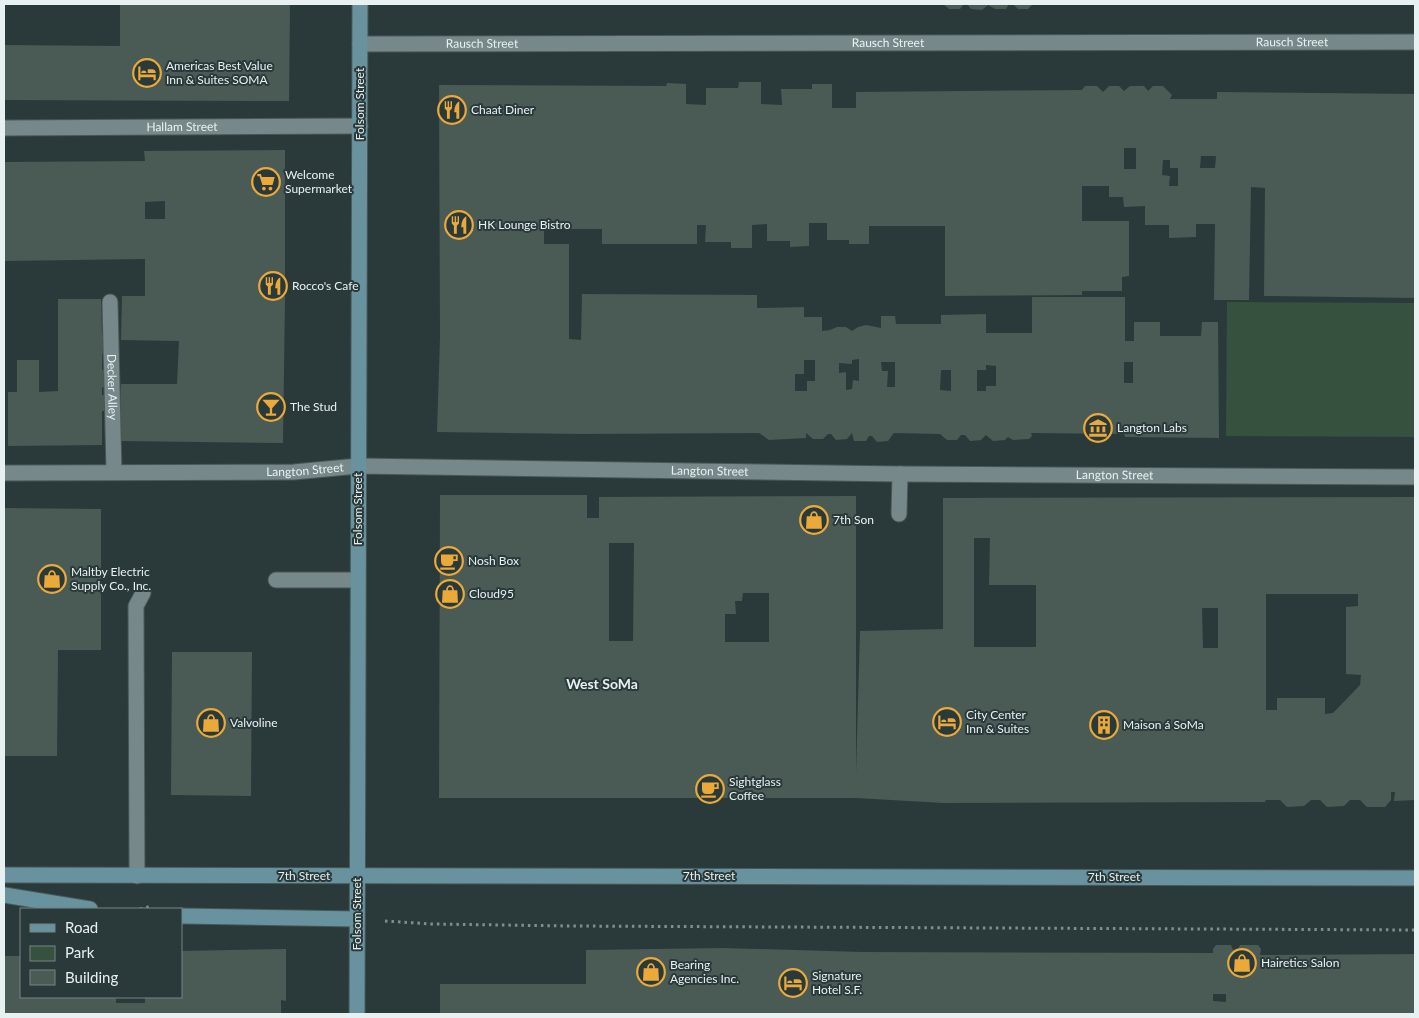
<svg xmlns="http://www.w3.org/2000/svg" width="1419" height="1018" font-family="Lato,sans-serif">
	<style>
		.green { fill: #36513d }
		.building { fill: #4a5a55; fill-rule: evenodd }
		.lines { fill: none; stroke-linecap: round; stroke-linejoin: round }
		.service-casing { stroke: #495758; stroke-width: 17 }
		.minor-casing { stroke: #495758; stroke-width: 17 }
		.secondary-casing { stroke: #495758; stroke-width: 17 }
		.path { stroke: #818e8f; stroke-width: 3; stroke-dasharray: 2.5 4; stroke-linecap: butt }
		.service { stroke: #768889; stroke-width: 15 }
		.minor { stroke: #768889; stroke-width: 15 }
		.secondary { stroke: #68929e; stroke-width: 15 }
		.labels { text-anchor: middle; stroke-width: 4; stroke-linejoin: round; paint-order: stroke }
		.street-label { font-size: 12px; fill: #e7f1f1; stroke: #2a3a3b }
		.poi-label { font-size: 12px; fill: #e7f1f1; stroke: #2a3a3b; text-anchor: start }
		.neighbourhood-label { font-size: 14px; font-weight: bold; fill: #e7f1f1; stroke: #2a3a3b }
	</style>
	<rect width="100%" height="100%" fill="#2a3a3b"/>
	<polygon class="green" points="1227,302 1415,303 1415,437 1226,436"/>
	<g class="building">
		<polygon points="120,4 290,4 289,101 4,100 4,45 120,46"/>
		<polygon points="943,4 964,4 960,9 949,9"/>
		<polygon points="967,4 1009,4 1006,9 995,9 988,5 982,10 971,9"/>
		<polygon points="1013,4 1033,4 1028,9 1018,9"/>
		<path d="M739,82H761V104L782,105L781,89H812V84H832V108H856V92L1082,90L1085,86H1097L1103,92L1109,86H1119L1124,91L1130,86H1144L1148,91L1153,86H1163L1172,95L1170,99H1217V92L1415,94V298L1264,296L1265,188L1251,187L1249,300H1214L1215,224H1196V237L1169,238V225H1145V206L1124,207L1123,197H1109V186H1082V221H1129V276L1122,277V291H1082V295L945,296V226H869V244H849V240H827V223H809V246L790,247V241H767V224L752,225V248H731V242H705L706,225H697V244H602V229H544V244H569V339L581,340L582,294L757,295V308L804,307V317H822V331L830,330L837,327H846L852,331L858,327L866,325L881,328V316H895L896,324H941V315L986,314V333H1032V297H1125V341H1134V322H1160V336H1201L1202,322H1218L1219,438L1125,437L1124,434L1031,433L1032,436L1029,439L1013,440L1008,437L1005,440L993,441L986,435L981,440L970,441L965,435H961L957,440H947L940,434L894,433L888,441L877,442L872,436H869L866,441H854L852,433L847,439L836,440L831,434H828L823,439H813L806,433V438L769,440L759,433L581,434L437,432L440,338L439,85L666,86L667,83L686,84V104L706,105V88H738ZM1124,148H1136V169H1124ZM1201,156H1216L1215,168H1200ZM1163,160H1170V168H1178V186H1169L1170,176L1162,175ZM859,359V381L853,380L852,389L846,390V372L839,373V363L852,364V360ZM804,360H815V381H807V391H795V374H804ZM881,362H895V387H887L888,371H882ZM1124,362H1133V383H1124ZM986,365L996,366V386H986V391H977V370H986ZM941,370H951V391L940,390Z"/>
		<path d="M285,150V298L283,443L120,441L121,384H177L179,341L121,340L122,296H145V259L4,261V162L145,161L144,151ZM165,201V219H145V202Z"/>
		<polygon points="58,299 101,299 102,335 105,334 105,354 102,354 102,370 106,370 106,388 102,387 102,395 105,395 105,411 102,411 102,445 8,446 8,392 17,392 17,360 39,360 39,392 58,391"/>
		<path d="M440,495H587V518H599V497L856,496V773L860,631L943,629V498L1415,497V800L1394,801L1395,792H1391V800L1385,807H1367L1360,800H1350L1344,806L1327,807L1320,800H1311L1304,806L1287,807L1280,800H1266L1265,802L943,803L856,798H439ZM974,538H990L989,585H1036V647H974ZM609,543H634L633,641H609ZM743,593H769V642H725V614H736L735,601H742ZM1266,594H1358V606L1346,607V674L1361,675L1360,685L1333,713L1325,714V698H1277V710H1266ZM1202,608H1218V648H1203Z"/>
		<polygon points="4,508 101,509 101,650 58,650 57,756 4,756"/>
		<polygon points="172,652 252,652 251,796 171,795"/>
		<path d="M1216,945H1231L1233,950L1238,949L1240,945H1258L1261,949L1260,955L1415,954V1014H440V984H586V950L723,948L862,952L1213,953V949ZM1213,994H1226V1002L1213,1001Z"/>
		<polygon points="286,949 286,1001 281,1000 281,1014 4,1014 4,956 21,956 21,997 116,997 116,1003 145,1003 145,997 181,997 181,951"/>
	</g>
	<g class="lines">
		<defs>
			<g id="service">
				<path id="s1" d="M110,302L114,472"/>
				<polyline points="899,514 900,474"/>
				<polyline points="276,580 358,580"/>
				<polyline points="137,876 136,606 143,593"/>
			</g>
			<g id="minor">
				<path id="s2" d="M360,44L1415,42"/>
				<path id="s3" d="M4,128L360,126"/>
				<path id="s4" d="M4,473L294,472L358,466L900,474L1415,477"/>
			</g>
			<g id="secondary">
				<polyline points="4,875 1415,878"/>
				<polyline points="4,895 90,909"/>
				<polyline points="181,916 357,919"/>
				<polyline points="357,1014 360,4"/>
			</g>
		</defs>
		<use href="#service" class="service-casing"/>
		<use href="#minor" class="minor-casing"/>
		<use href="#secondary" class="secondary-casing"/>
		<g class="path">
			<polyline points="140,909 152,906"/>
			<polyline points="385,921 432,924 570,926 1415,930"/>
		</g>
		<use href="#service" class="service"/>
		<use href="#minor" class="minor"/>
		<use href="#secondary" class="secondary"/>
	</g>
	<defs>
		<symbol id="hotel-ring" viewBox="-11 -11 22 22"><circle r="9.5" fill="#2a3a3b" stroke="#eba939" stroke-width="1.5"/><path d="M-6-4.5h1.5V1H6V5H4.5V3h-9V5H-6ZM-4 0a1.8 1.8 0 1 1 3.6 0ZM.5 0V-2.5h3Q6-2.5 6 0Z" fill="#eba939"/></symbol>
		<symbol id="restaurant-ring" viewBox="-11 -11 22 22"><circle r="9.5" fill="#2a3a3b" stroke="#eba939" stroke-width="1.5"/><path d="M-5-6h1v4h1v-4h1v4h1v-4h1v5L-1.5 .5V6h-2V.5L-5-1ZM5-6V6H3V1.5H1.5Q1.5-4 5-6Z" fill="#eba939"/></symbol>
		<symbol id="supermarket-ring" viewBox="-11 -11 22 22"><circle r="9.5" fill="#2a3a3b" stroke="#eba939" stroke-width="1.5"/><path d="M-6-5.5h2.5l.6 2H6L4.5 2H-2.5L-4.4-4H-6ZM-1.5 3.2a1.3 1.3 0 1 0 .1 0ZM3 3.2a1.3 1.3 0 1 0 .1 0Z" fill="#eba939"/></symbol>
		<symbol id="bar-ring" viewBox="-11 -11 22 22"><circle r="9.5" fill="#2a3a3b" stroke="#eba939" stroke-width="1.5"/><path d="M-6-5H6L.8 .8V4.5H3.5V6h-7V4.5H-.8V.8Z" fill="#eba939"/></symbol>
		<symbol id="museum-ring" viewBox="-11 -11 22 22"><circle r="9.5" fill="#2a3a3b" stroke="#eba939" stroke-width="1.5"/><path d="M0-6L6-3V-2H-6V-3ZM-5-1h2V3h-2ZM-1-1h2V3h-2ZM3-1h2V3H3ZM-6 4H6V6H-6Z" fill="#eba939"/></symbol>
		<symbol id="shop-ring" viewBox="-11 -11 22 22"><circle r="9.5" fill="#2a3a3b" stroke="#eba939" stroke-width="1.5"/><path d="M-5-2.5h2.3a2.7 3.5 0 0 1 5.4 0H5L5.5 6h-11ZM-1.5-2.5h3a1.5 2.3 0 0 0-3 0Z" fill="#eba939"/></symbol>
		<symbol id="cafe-ring" viewBox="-11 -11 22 22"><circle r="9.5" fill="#2a3a3b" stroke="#eba939" stroke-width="1.5"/><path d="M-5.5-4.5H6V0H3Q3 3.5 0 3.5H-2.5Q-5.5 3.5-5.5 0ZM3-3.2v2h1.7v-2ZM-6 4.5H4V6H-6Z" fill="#eba939"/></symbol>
		<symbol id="building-ring" viewBox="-11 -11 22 22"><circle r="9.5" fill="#2a3a3b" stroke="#eba939" stroke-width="1.5"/><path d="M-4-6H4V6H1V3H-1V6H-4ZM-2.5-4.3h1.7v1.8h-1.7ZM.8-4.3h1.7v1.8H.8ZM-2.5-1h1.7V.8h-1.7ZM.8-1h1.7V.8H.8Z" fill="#eba939"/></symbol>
	</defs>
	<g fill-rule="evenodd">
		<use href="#hotel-ring" x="131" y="57" width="32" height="32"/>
		<use href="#restaurant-ring" x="436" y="94" width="32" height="32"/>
		<use href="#supermarket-ring" x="250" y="166" width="32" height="32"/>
		<use href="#restaurant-ring" x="443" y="209" width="32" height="32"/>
		<use href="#restaurant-ring" x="257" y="270" width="32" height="32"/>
		<use href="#bar-ring" x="255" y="391" width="32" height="32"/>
		<use href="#museum-ring" x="1082" y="412" width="32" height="32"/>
		<use href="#shop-ring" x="798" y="504" width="32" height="32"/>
		<use href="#cafe-ring" x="433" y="545" width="32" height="32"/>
		<use href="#shop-ring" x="36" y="563" width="32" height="32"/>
		<use href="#shop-ring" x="434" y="578" width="32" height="32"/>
		<use href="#hotel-ring" x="931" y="706" width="32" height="32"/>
		<use href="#shop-ring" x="195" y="707" width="32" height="32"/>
		<use href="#building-ring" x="1088" y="709" width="32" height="32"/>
		<use href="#cafe-ring" x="694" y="773" width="32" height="32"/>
		<use href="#shop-ring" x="1226" y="947" width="32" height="32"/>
		<use href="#shop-ring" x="635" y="956" width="32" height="32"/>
		<use href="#hotel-ring" x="777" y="967" width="32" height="32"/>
	</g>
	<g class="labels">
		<g class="street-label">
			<text dy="4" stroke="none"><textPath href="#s2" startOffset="932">Rausch Street</textPath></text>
			<text dy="4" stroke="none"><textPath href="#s2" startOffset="528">Rausch Street</textPath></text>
			<text dy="4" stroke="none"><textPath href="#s2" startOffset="122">Rausch Street</textPath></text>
			<text transform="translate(360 104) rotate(-90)" y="4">Folsom Street</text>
			<text dy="4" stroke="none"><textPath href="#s3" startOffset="178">Hallam Street</textPath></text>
			<text dy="4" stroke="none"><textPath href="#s1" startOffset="85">Decker Alley</textPath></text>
			<text dy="4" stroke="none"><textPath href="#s4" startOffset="301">Langton Street</textPath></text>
			<text dy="4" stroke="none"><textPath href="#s4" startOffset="706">Langton Street</textPath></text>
			<text dy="4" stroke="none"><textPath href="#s4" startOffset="1111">Langton Street</textPath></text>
			<text transform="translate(358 509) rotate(-90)" y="4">Folsom Street</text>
			<text x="304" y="880">7th Street</text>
			<text x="709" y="880">7th Street</text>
			<text x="1114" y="881">7th Street</text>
			<text transform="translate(357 914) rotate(-90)" y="4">Folsom Street</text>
		</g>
		<g class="poi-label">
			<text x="166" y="70">Americas Best Value<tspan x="166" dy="14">Inn &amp; Suites SOMA</tspan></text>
			<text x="471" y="114">Chaat Diner</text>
			<text x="285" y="179">Welcome<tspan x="285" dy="14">Supermarket</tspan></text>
			<text x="478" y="229">HK Lounge Bistro</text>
			<text x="292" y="290">Rocco's Cafe</text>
			<text x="290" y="411">The Stud</text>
			<text x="1117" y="432">Langton Labs</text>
			<text x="833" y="524">7th Son</text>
			<text x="468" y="565">Nosh Box</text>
			<text x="71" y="576">Maltby Electric<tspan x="71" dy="14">Supply Co., Inc.</tspan></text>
			<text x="469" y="598">Cloud95</text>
			<text x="966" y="719">City Center<tspan x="966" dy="14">Inn &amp; Suites</tspan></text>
			<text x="230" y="727">Valvoline</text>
			<text x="1123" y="729">Maison á SoMa</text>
			<text x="729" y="786">Sightglass<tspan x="729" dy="14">Coffee</tspan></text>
			<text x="1261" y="967">Hairetics Salon</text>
			<text x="670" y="969">Bearing<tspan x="670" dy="14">Agencies Inc.</tspan></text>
			<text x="812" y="980">Signature<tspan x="812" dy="14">Hotel S.F.</tspan></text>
		</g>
		<g class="neighbourhood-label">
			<text x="602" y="689">West SoMa</text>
		</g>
	</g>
	<rect width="1419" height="1018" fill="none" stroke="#e7f1f1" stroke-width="10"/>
	<rect x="20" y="908" width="162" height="90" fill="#2a3a3b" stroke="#768384"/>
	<rect x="30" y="924" width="25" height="8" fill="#68929e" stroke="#768384"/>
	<text x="65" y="933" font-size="15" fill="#e7f1f1">Road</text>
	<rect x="30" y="946" width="25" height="15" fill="#36513d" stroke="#768384"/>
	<text x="65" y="958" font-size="15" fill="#e7f1f1">Park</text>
	<rect x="30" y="970" width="25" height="15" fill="#4a5a55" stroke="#768384"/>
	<text x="65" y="983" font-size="15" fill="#e7f1f1">Building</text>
</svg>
